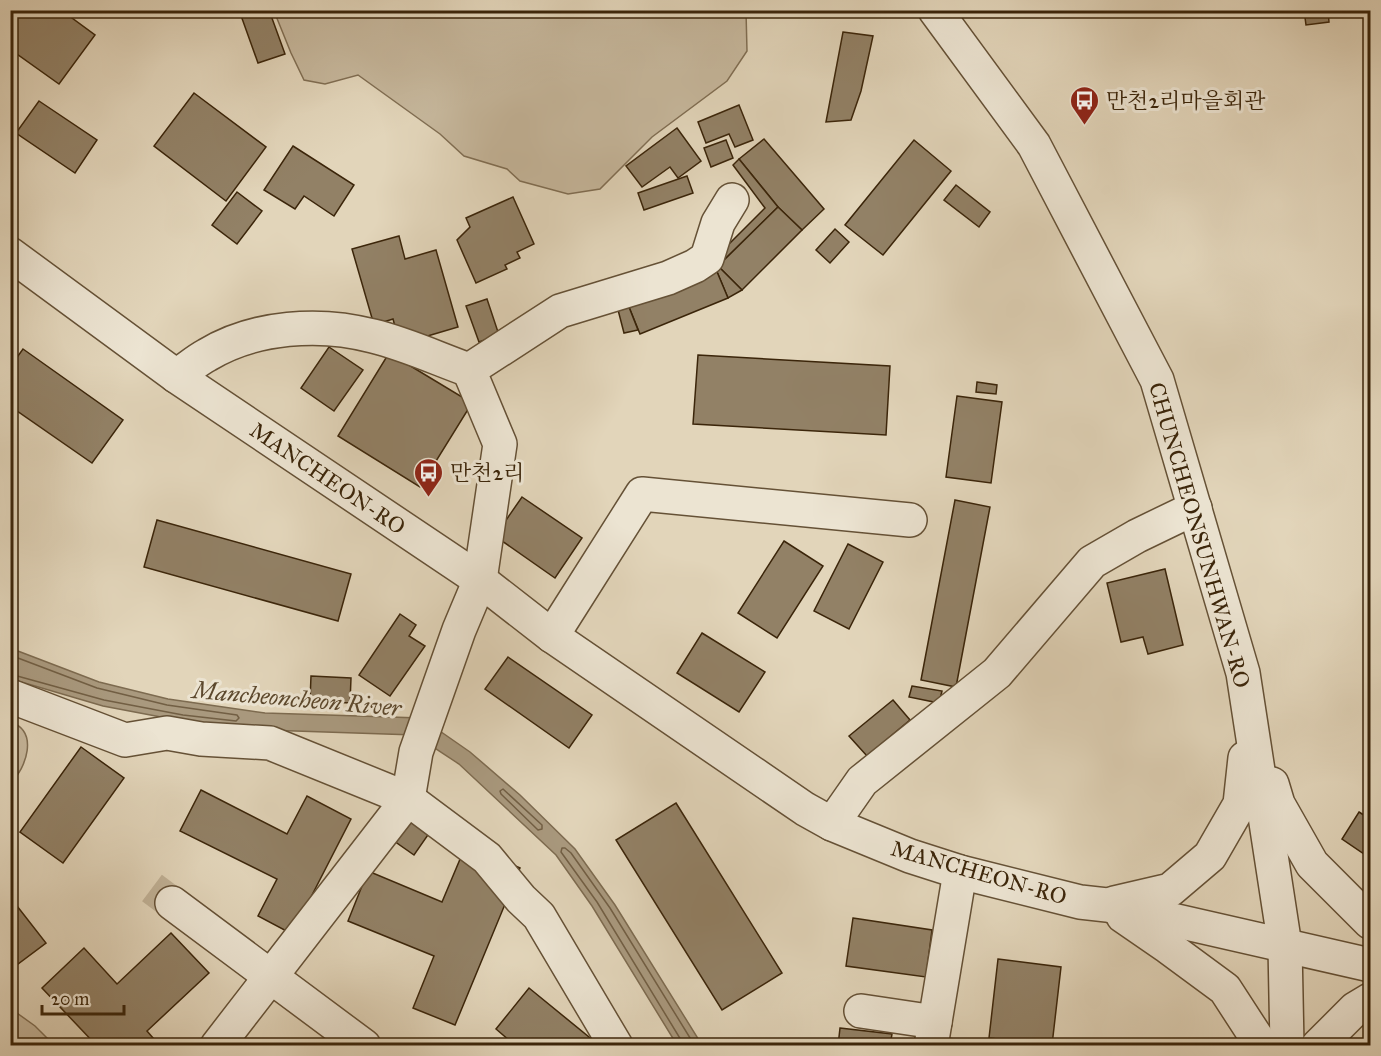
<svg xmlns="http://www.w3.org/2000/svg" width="1381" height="1056" font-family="'IM FELL Great Primer','Noto Serif KR',serif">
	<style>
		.green { fill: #c6b79c; stroke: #806e53; stroke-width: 1.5 }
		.water { fill: #a9997e; stroke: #7d6b50; stroke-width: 1.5 }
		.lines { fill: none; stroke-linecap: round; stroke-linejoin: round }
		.shore { stroke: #725f44; stroke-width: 1.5 }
		.building { fill: #928166; stroke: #3b250a; stroke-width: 1.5 }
		.minor-tunnel { stroke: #c1b297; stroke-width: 33; stroke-dasharray: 33 16; stroke-linecap: butt }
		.minor-casing { stroke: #655136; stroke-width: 36 }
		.minor { stroke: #ece4d2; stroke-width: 33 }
		.labels { text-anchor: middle; stroke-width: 6; stroke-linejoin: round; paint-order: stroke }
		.poi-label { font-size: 22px; fill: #3b250a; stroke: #ece4d2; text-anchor: start }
		.street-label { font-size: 22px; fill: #3b250a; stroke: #ece4d2 }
		.water-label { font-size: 24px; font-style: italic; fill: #5c482d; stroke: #ece4d2 }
	</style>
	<rect width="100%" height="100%" fill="#e2d5ba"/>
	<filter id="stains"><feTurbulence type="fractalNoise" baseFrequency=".00333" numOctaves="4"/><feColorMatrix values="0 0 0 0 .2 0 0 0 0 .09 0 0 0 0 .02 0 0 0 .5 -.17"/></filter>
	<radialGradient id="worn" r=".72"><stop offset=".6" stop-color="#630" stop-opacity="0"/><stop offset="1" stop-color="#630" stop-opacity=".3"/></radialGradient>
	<g class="green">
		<polygon points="274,11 746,11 747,51 727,81 652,137 600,189 568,194 520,181 507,169 464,156 440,134 358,75 325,84 304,80 291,53"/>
		<path d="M11,722C39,732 26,768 11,783Z"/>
		<polygon points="10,1008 35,1026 54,1045 11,1045"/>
	</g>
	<polygon class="water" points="10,648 99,682 168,699 265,713 421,718 470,752 520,795 575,849 615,905 702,1045 677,1045 592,906 556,855 459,764 415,735 265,730 182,721 103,706 11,679"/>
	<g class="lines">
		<g class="shore">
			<polyline points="10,655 97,688 167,705 237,715 239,718 236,721 183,715 104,700 10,674"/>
			<polygon points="503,789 542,825 542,829 538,830 501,794 500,791"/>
			<polyline points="682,1046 681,1040 597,902 561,852 562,848 565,848 571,853 610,908 695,1046"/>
		</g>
	</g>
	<g class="building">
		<polygon points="10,10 61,10 95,35 59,84 10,49"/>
		<polygon points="239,10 269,10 285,54 258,63"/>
		<polygon points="1304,10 1328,10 1329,22 1306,25"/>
		<polygon points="843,32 873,36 861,91 851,120 826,122"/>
		<polygon points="194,93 266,147 226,201 154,146"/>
		<polygon points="39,101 97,140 75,173 16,133"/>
		<polygon points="739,105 753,140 735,147 729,134 706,143 698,122"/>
		<polygon points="677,128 701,161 678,178 670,167 642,187 626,166"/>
		<polygon points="764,139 824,209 802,230 778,207 739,159"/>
		<polygon points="726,140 733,158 711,167 704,148"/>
		<polygon points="914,140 951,171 883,255 845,225"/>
		<polygon points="293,146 354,185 334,216 304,196 295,209 264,190"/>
		<polygon points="739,159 778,207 720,264 715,258 765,208 733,165"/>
		<polygon points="687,176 693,193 644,210 638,193"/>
		<polygon points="956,185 990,212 979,227 944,200"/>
		<polygon points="237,192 262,211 237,244 212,225"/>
		<polygon points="513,197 534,244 517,252 520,258 505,265 507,269 476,283 457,240 470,227 466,218"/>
		<polygon points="778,207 802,230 742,290 718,266"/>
		<polygon points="835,229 849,242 830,263 816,250"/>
		<polygon points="399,236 405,259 436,250 458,327 414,340 411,330 397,334 393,319 374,325 352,249"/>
		<polygon points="718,266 742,290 728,298 715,267"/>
		<polygon points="715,267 728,298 640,334 627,302"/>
		<polygon points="487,299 499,335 479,342 466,306"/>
		<polygon points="627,302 638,330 624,333 617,306"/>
		<polygon points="329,347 363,370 334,411 301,388"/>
		<polygon points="23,349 123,420 92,463 10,406 10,367"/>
		<polygon points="389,353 472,403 420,487 338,436"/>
		<polygon points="698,355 890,366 886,435 693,424"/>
		<polygon points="977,382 997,385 996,394 976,392"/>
		<polygon points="957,396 1002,402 991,483 946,477"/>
		<polygon points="522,497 582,538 555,578 495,536"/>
		<polygon points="955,500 990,507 956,687 921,680"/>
		<polygon points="157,520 351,574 338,621 144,567"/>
		<polygon points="784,541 823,566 777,638 738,613"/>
		<polygon points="848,544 883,562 849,629 814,611"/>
		<polygon points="1165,569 1183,645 1148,654 1143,637 1121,642 1107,583"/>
		<polygon points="400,614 416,625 409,636 425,646 390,696 359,675"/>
		<polygon points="702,633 765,672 739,712 677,673"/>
		<polygon points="508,657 592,715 569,748 485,689"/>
		<polygon points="311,676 351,678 350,703 310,701"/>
		<polygon points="912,686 942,691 939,703 909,697"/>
		<polygon points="893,700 910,720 867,756 849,736"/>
		<polygon points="81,747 124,778 63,863 20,832"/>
		<polygon points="201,790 287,834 307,796 351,819 292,934 258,916 277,879 180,831"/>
		<polygon points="420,790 446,809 414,855 387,836"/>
		<polygon points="676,803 782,973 722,1010 616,840"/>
		<polygon points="1359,812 1370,819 1370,858 1342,839"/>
		<polygon points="466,845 520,868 455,1025 413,1008 434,956 348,921 368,871 442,902"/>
		<polygon points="10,897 46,943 10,970"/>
		<polygon points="853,918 932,930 926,977 846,966"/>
		<polygon points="171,933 209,973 147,1031 160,1046 97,1046 42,988 84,948 117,984"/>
		<polygon points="998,959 1061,967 1052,1045 989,1038"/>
		<polygon points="529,988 600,1046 516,1046 496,1029"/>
		<polygon points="840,1028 892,1034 890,1046 838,1046"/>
		<polygon points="947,1038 978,1042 978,1046 946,1046"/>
	</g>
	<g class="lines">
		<polyline class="minor-tunnel" points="152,888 172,903"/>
		<defs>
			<g id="minor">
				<polyline points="935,10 1034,145 1157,380 1243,673 1285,946 1287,1046"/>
				<polyline points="10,254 176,376 480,580 552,636 805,809 832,824 910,856 960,872 1080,902 1107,905 1370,965"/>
				<path d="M176,376C187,369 196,361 207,355C255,326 320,322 373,336C406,344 438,359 469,370"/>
				<polyline points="552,636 642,494 910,520"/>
				<polyline points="10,696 125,740 167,733 201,739 270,743 408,799 487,858 521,899 539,916 616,1046"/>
				<polyline points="1272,784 1278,804 1312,864 1370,922"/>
				<polyline points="832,824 862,781 997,673 1092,562 1137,536 1195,508"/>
				<polyline points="172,903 364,1046"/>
				<polyline points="1114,903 1170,890 1210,856 1240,804 1245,758"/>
				<polyline points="1123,916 1168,947 1225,989 1262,1046"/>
				<polyline points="861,1011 935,1022"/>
				<polyline points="217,1046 408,799 416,752 459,630 480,580 500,444 469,370 560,311 668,278 695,266 707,258 718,223 732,200"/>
				<polyline points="931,1046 960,872"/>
				<polyline points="1318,1046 1355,1009 1370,1000"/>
			</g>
		</defs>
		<use href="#minor" class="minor-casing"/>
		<use href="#minor" class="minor"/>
	</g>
	<defs>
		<symbol id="bus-pin" viewBox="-11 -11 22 30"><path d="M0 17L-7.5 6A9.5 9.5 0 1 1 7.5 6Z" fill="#8f2418" stroke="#ece4d2"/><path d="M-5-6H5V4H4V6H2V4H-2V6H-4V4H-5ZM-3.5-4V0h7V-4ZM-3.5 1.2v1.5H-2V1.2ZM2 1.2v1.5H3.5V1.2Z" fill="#fff"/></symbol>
	</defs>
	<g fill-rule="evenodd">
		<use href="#bus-pin" x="1068" y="84" width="33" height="45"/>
		<use href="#bus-pin" x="412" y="456" width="33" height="45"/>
	</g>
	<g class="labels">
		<g class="poi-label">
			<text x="1106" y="108">만천2리마을회관</text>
			<text x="450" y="480">만천2리</text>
		</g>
		<g class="street-label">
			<text transform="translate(328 478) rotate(34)" y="8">MANCHEON-RO</text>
			<text transform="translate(1200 535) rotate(74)" y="8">CHUNCHEONSUNHWAN-RO</text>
			<text transform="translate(979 872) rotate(16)" y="8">MANCHEON-RO</text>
		</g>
		<g class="water-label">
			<text transform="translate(297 699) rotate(5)" y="8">Mancheoncheon River</text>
		</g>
	</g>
	<rect width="1381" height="1056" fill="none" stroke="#e2d5ba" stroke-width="36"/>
	<rect x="12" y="12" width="1357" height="1032" fill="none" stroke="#3b250a" stroke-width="3"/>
	<rect x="18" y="18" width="1345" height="1020" fill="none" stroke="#3b250a" stroke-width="1.5"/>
	<path d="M42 1005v9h82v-9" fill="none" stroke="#3b250a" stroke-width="3"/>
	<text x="51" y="1005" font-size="18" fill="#3b250a" stroke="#ece4d2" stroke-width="4.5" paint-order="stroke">20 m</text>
	<rect width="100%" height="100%" filter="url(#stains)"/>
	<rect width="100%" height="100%" fill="url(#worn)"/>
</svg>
